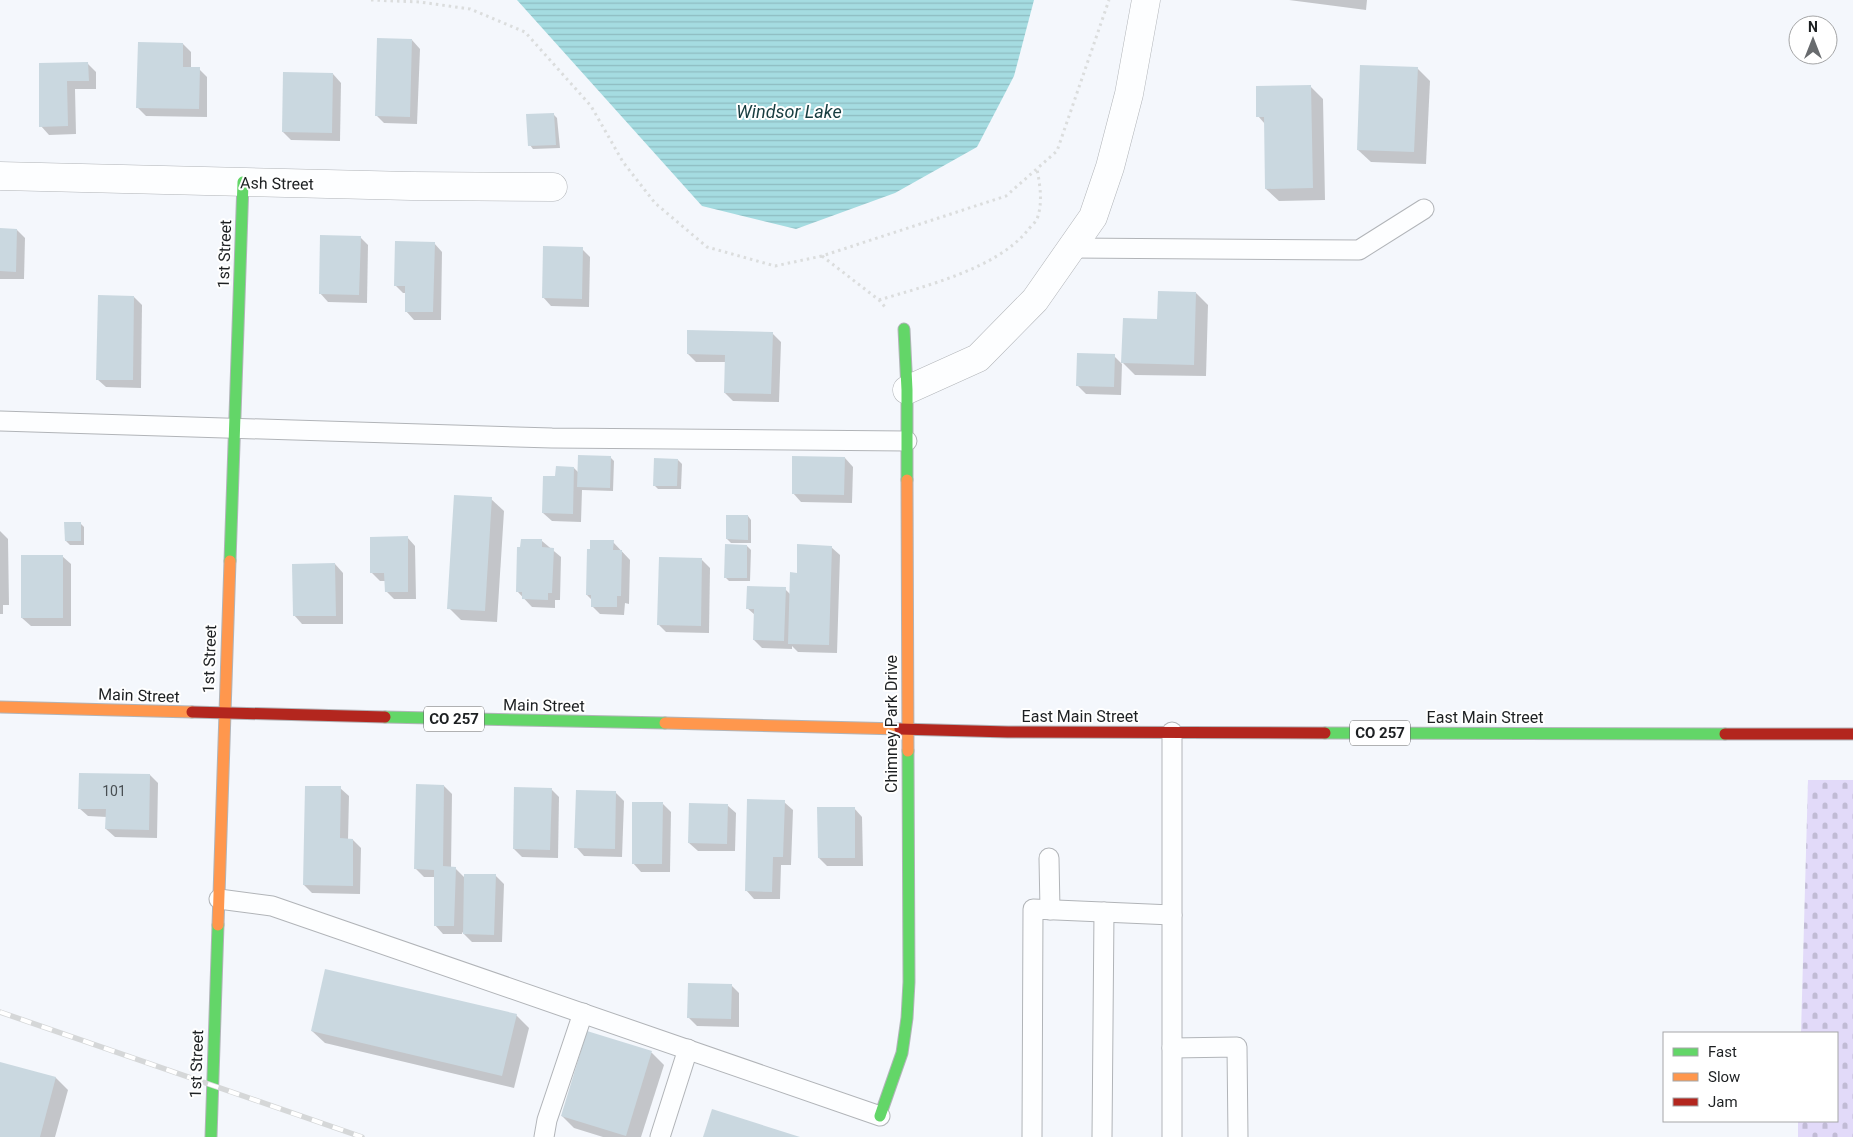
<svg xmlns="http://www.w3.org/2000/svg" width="1853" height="1137" font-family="Roboto,sans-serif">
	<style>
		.cemetery { fill: url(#cemetery-stones) }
		.water { fill: url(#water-rules) }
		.shadow { fill: #0003 }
		.building { fill: #cad8e0 }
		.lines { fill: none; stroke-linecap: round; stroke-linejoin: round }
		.lane-casing { stroke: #b1b4b8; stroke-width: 21 }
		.street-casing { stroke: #b1b4b8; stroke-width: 29 }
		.fast-casing { stroke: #b1b4b8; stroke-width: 13 }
		.slow-casing { stroke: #b1b4b8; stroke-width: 13 }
		.jam-casing { stroke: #b1b4b8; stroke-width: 13 }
		.path { stroke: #dbdddd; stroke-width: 3; stroke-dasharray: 2.5 4; stroke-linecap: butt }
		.lane { stroke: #fdfeff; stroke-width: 19 }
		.street { stroke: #fdfeff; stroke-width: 28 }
		.fast { stroke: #63d668; stroke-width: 11 }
		.slow { stroke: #ff974d; stroke-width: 11 }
		.jam { stroke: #b3261e; stroke-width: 11 }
		.rail-casing { stroke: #d5d7d8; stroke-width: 5.5 }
		.rail { stroke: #fff; stroke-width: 4; stroke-dasharray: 11; stroke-linecap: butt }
		.labels { text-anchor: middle; stroke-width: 4; stroke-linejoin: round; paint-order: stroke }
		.number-label { font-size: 14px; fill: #484e52 }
		.shield { fill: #fff; stroke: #616364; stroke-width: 1 }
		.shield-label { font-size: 15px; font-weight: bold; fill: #1d2022 }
		.street-label { font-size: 16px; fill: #1d2022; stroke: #fff }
		.water-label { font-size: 18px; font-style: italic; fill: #173d40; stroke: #fff }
	</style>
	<defs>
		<pattern id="cemetery-stones" width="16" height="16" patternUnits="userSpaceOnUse" patternTransform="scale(1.25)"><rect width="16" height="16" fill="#e2daf9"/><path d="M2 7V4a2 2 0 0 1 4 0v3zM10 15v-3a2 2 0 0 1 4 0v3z" fill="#c1bbd5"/></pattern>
		<pattern id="water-rules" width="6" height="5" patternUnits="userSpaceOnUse" patternTransform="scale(1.25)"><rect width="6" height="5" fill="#a5dce1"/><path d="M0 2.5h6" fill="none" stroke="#8ebcc1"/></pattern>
	</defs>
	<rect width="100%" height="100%" fill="#f4f7fc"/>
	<polygon class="cemetery" points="1808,780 1853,780 1853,1137 1798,1137 1798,1121 1837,1121 1837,1033 1801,1033"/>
	<polygon class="water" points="517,0 1034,0 1014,76 977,147 895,193 796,229 702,206"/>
	<g class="shadow">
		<polygon points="1289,0 1367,0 1366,10"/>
		<polygon points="412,40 420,49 417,124 384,123 376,115"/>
		<polygon points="183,44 191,52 191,68 199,69 207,77 207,117 146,116 138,108"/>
		<polygon points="40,64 88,64 96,72 96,89 75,89 76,134 49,135 41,126"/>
		<polygon points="1417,68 1430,81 1426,164 1371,162 1358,150"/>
		<polygon points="333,74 341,83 340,141 291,140 283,132"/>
		<polygon points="1310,86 1323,99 1325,200 1279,201 1266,189 1265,124 1258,116"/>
		<polygon points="553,114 557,118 560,148 533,149 530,145"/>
		<polygon points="0,229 17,230 25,238 24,279 0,279"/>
		<polygon points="360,237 368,245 367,303 328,302 320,293"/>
		<polygon points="434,243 442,252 441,320 414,320 406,311 406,293 403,293 395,285"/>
		<polygon points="582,249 590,257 589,307 551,306 543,297"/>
		<polygon points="1196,293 1208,305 1206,376 1135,375 1123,363 1159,320"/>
		<polygon points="134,297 142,305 141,388 106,387 97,379"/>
		<polygon points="772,333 781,342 779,402 733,401 725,393 726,362 696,362 688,354"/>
		<polygon points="1114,356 1122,364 1121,395 1086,394 1077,385"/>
		<polygon points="610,457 614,461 613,491 582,490 581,522 552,521 543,513 574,468 579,473"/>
		<polygon points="845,458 853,467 852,503 801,502 793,493"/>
		<polygon points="678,460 682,464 681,489 658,489 654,485"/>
		<polygon points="491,499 504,511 497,622 461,620 449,608"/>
		<polygon points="748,516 751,520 751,543 731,543 727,539"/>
		<polygon points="80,523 84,527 84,545 70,545 66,541"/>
		<polygon points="0,531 8,539 9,605 3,605 3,614 0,614"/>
		<polygon points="407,537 415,546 416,599 394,599 386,591 386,581 380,581 372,573"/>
		<polygon points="542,541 561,557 560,600 555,600 555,608 532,607 517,591"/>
		<polygon points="613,542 630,560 629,604 625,603 624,615 600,614 592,606 592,600 587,595"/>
		<polygon points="747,546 751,550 750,581 729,581 725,577"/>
		<polygon points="831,547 840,555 837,653 798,652 792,646 792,649 762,648 754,640 755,615 747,608 785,589 791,595"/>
		<polygon points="62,556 71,564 71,626 31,626 22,618"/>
		<polygon points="702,560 710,568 709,633 666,632 658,624"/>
		<polygon points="335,564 343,573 343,624 302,624 294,615"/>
		<polygon points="150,775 158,783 157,838 115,837 106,829 107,817 88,816 79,808"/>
		<polygon points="444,786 452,794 451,868 455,868 465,878 495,875 504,884 502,942 472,942 462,932 462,934 443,934 435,925 436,877 424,877 416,869"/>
		<polygon points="340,788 349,796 348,840 353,840 361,848 360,894 312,893 304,885"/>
		<polygon points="551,789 559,797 558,858 522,857 514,849"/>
		<polygon points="615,792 624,801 622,857 584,856 576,847"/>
		<polygon points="784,802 793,810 791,865 781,865 780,899 754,899 746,890"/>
		<polygon points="663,804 671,812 670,872 641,872 633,863"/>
		<polygon points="727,805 736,813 735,851 698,851 689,843"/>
		<polygon points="854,808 862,817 863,866 827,866 819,858"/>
		<polygon points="731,985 739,993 739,1027 697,1026 689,1018"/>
		<polygon points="516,1015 529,1028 514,1088 325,1043 312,1031"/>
		<polygon points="588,1033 652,1053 664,1065 641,1137 603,1137 574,1128 562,1116"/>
		<polygon points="0,1063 56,1078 68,1090 55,1137 0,1137"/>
	</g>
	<g class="building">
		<polygon points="377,38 412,39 410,117 375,116"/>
		<polygon points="138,42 183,43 183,67 200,67 199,109 136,108"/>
		<polygon points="88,62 89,81 67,81 68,126 39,127 39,63"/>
		<polygon points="1360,65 1418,67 1414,152 1357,150"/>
		<polygon points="283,72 333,73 332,133 282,132"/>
		<polygon points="1311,85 1313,188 1265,189 1264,117 1256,117 1256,86"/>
		<polygon points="554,113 556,145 528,146 526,114"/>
		<polygon points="0,228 17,229 16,272 0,271"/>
		<polygon points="320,235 361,236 359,295 319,294"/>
		<polygon points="395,241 435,242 433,312 405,312 405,286 394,286"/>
		<polygon points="543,246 583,247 582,299 542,298"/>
		<polygon points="1158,291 1196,292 1194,365 1121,363 1123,318 1157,319"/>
		<polygon points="98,295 134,296 133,380 96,380"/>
		<polygon points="687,330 773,332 771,394 724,393 725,355 687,354"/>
		<polygon points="1077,353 1115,354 1114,387 1076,386"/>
		<polygon points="578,455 611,456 610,488 577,487"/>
		<polygon points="792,456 845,457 844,495 792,494"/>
		<polygon points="654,458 678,459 677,486 653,486"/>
		<polygon points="556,466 574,467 573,514 542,513 543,476 555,476"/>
		<polygon points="454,495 492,497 485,611 447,609"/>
		<polygon points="726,515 748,515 748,540 726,539"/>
		<polygon points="64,522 81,522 81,541 65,541"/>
		<polygon points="408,536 408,592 385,592 384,573 370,573 370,537"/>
		<polygon points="521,539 542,539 542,547 554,548 552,593 548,593 548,600 522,599 522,592 516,592 517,547 520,547"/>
		<polygon points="590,540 614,540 613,550 622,550 621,596 617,596 617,607 591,607 591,595 586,595 587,549 590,549"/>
		<polygon points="725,544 747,545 747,578 724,578"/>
		<polygon points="797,544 832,546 829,645 788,644 790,572 797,573"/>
		<rect x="21" y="555" width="42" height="63"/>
		<polygon points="659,557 702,558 701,626 657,625"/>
		<polygon points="335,563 336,616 293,616 292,564"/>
		<polygon points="747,586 786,587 784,641 753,640 754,609 746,609"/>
		<polygon points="79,773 150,774 149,830 105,829 106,809 78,809"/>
		<polygon points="416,784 444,785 443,866 456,867 454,926 434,926 434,870 414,869"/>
		<polygon points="305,786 341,786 340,838 353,839 353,886 303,885"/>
		<polygon points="514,787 552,788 550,850 513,849"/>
		<polygon points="576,790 616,791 615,849 574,848"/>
		<polygon points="747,799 785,800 783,857 773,857 772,892 745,891"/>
		<polygon points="632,802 663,802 662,864 632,864"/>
		<polygon points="689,803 728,804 727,844 688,843"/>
		<polygon points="817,807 855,807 855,858 818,858"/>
		<polygon points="464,874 496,874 494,935 463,934"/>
		<polygon points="325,969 517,1014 502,1076 311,1031"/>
		<polygon points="688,983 732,984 731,1019 687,1018"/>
		<polygon points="587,1031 652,1051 626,1136 561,1116"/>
		<polygon points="0,1062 56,1077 40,1137 0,1137"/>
		<polygon points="712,1109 800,1137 703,1137"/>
	</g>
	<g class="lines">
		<defs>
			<g id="lane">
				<polyline points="1072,248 1359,250 1424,209"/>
				<polyline points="0,421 552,438 907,441"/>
				<polyline points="1172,732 1172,1137"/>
				<polyline points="1049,858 1050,910"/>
				<polyline points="219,899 272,906 880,1116"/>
				<polyline points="1172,1048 1237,1047 1238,1137"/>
				<polyline points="544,1137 547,1120 583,1013"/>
				<polyline points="660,1137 688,1049"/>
				<polyline points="1032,1137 1033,909 1172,915"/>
				<polyline points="1102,1137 1104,912"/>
			</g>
			<g id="street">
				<polyline points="0,176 411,186 553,187"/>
				<polyline points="907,390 978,358 1035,300 1093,217 1110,167 1129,94 1146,0"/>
			</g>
			<g id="fast">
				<polyline points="904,329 907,390 907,480"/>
				<polyline points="230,561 243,182"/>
				<polyline points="385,717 665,723"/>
				<polyline points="1325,733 1725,734"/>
				<polyline points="880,1116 902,1053 907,1018 909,982 908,751"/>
				<polyline points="211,1137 218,925"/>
			</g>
			<g id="slow">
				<polyline points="907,480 908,751"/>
				<polyline points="0,707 192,712"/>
				<polyline points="665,723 900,729"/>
				<polyline points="218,925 230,561"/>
			</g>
			<g id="jam">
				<polyline points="192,712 385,717"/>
				<polyline points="900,729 1008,732 1325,733"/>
				<polyline points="1725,734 1853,734"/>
			</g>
		</defs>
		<use href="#lane" class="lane-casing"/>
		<use href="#street" class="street-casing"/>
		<use href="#fast" class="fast-casing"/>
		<use href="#slow" class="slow-casing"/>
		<use href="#jam" class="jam-casing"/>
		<g class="path">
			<polyline points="371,0 420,2 470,9 525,32 591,106 623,162 655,203 707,247 775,266 822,256 1006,196 1057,151 1109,0"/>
			<polyline points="822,256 879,300 885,307"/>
			<path d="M879,300C925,286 996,269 1027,231C1030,227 1035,223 1037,219C1043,203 1040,185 1037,169"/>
		</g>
		<use href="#lane" class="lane"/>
		<use href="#street" class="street"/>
		<use href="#fast" class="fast"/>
		<use href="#slow" class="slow"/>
		<use href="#jam" class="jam"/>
		<defs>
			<polyline id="rail" points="0,1012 362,1137"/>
		</defs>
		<use href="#rail" class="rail-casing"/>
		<use href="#rail" class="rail"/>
	</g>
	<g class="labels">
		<g class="number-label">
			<text x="114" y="796">101</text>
		</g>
		<g class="shield">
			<rect x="424" y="706.5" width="60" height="25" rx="4"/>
			<rect x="1350" y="720.5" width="60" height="25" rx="4"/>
		</g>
		<g class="shield-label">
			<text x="454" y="724">CO 257</text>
			<text x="1380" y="738">CO 257</text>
		</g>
		<g class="street-label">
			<text transform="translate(277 183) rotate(1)" y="6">Ash Street</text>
			<text transform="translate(224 254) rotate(-88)" y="6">1st Street</text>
			<text transform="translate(209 659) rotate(-88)" y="6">1st Street</text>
			<text transform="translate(139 695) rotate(2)" y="6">Main Street</text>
			<text transform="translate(544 705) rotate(1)" y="6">Main Street</text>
			<text x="1080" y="722">East Main Street</text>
			<text x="1485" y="723">East Main Street</text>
			<text transform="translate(891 724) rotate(-90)" y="6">Chimney Park Drive</text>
			<text transform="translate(196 1064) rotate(-88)" y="6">1st Street</text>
		</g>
		<g class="water-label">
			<text x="789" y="118">Windsor Lake</text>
		</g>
	</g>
	<rect x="1663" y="1032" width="175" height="90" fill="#ffffff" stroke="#a5a6a7"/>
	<rect x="1673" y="1048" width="25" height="8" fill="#63d668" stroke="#a5a6a7"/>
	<text x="1708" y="1057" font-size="15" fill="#1d2022">Fast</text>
	<rect x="1673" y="1073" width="25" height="8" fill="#ff974d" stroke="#a5a6a7"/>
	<text x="1708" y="1082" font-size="15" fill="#1d2022">Slow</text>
	<rect x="1673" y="1098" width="25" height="8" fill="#b3261e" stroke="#a5a6a7"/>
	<text x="1708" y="1107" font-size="15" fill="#1d2022">Jam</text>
	<g transform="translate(1813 40)"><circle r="24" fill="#ffffff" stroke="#a5a6a7"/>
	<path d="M0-4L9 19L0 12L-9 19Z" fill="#686b6e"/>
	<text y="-8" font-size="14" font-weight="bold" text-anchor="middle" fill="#1d2022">N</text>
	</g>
</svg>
